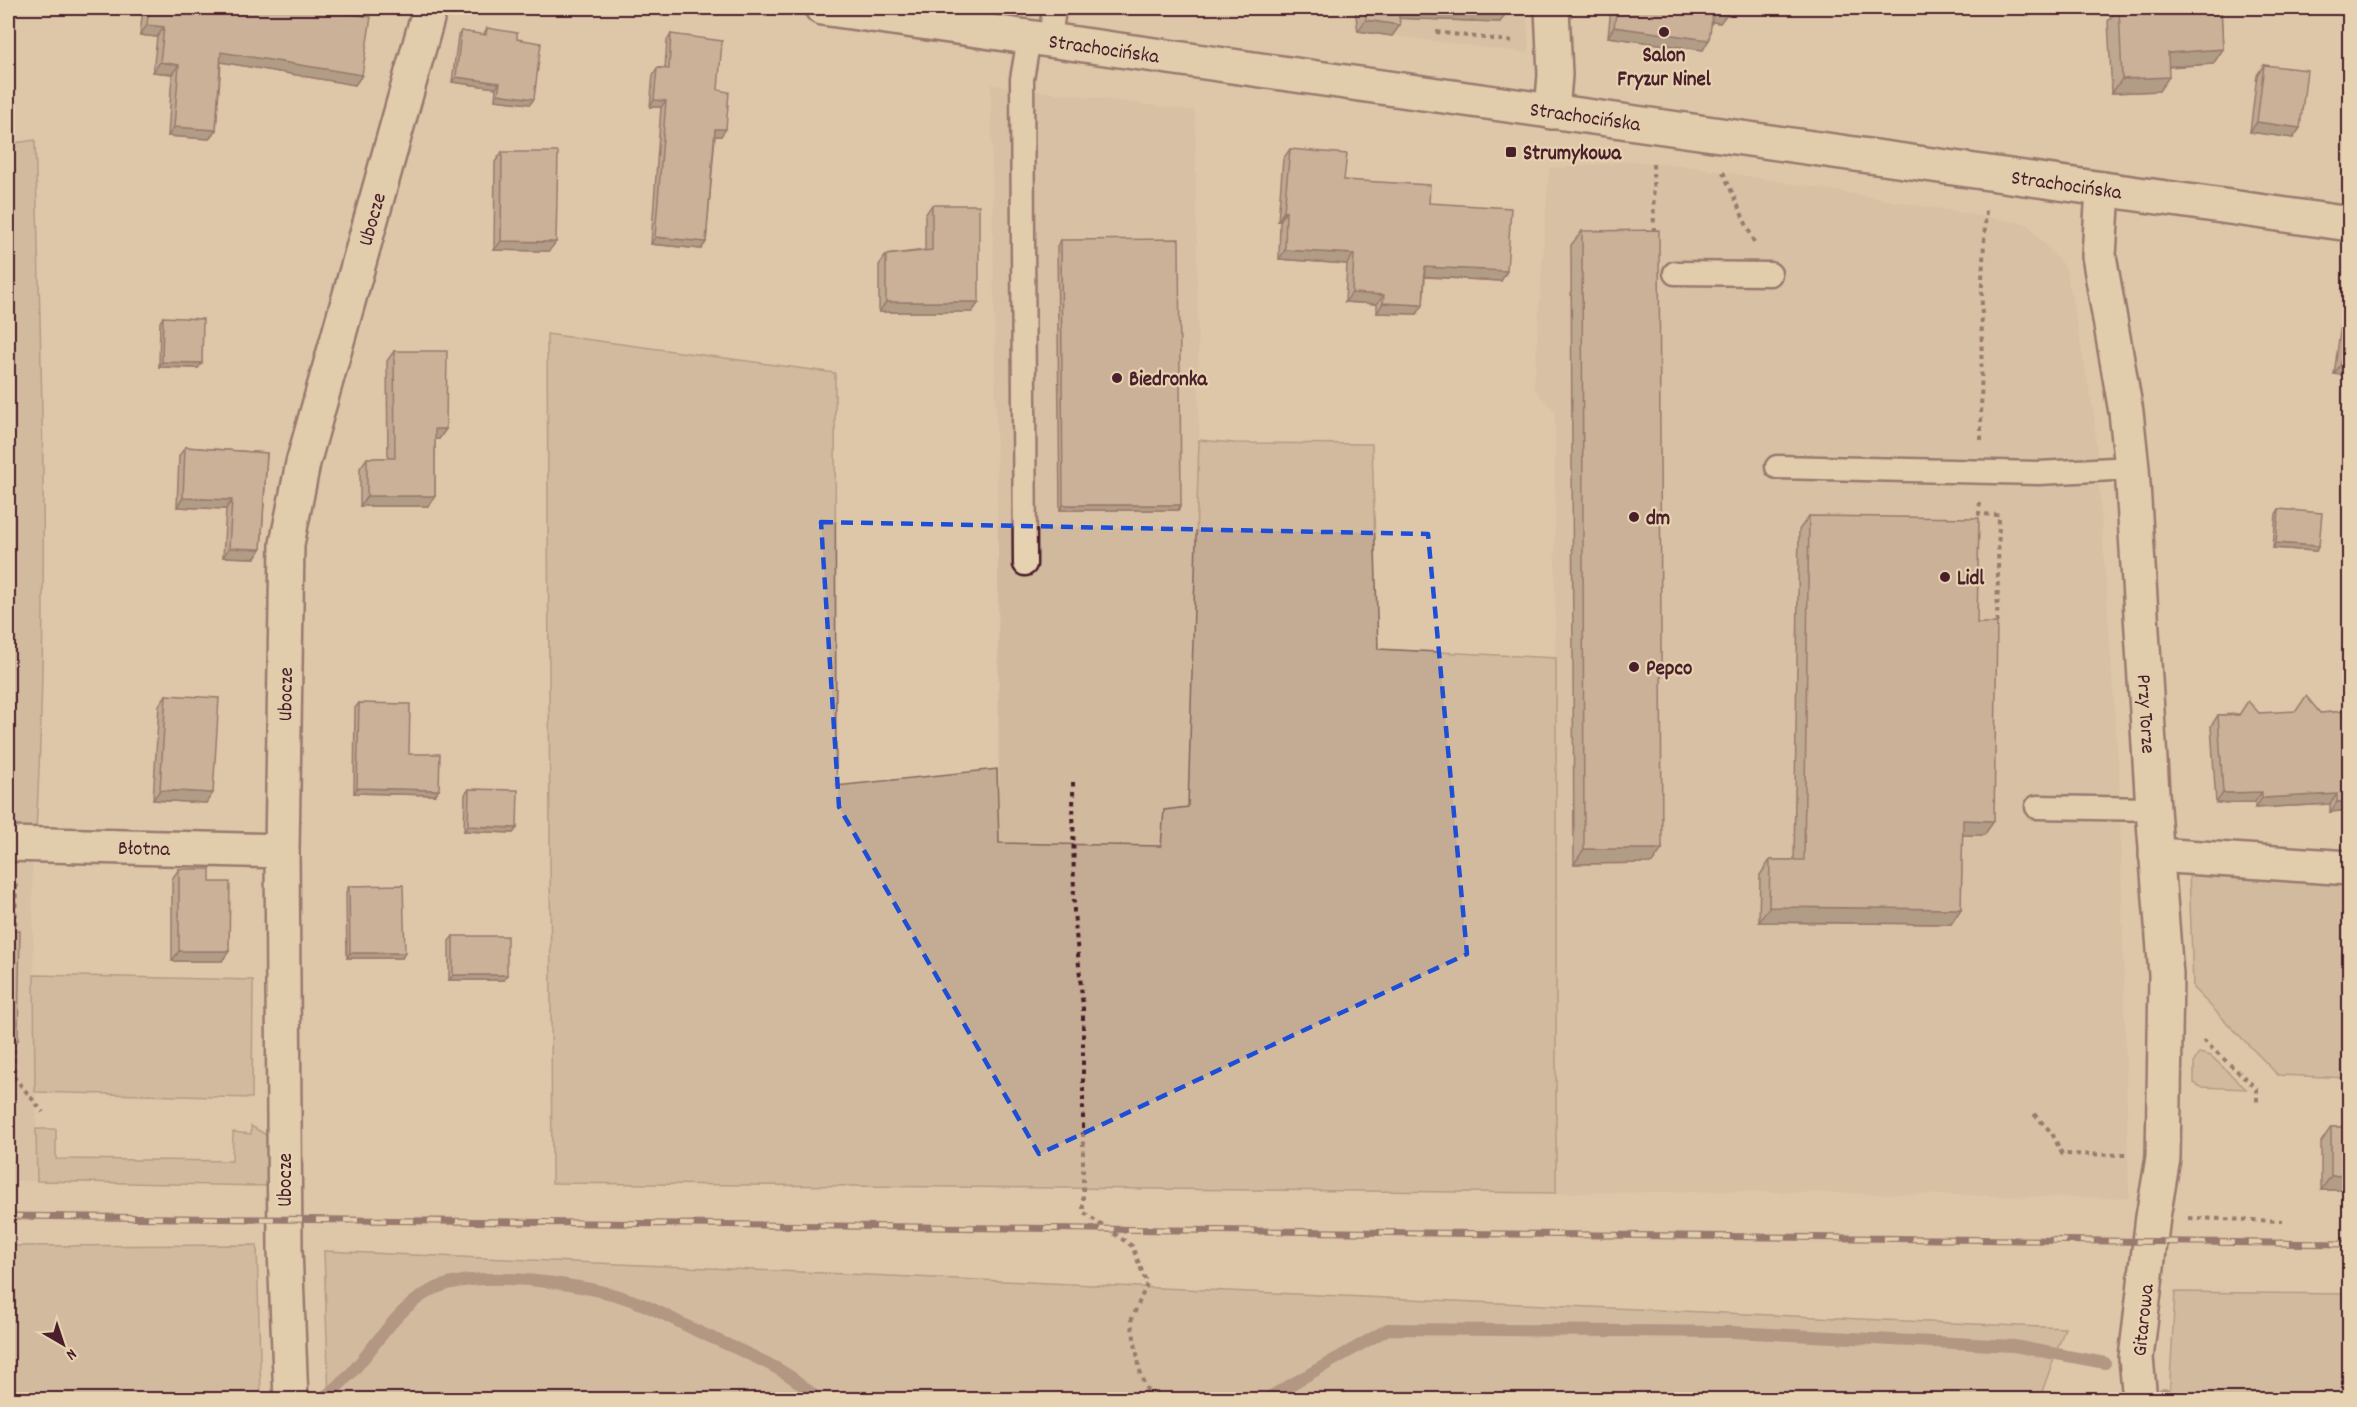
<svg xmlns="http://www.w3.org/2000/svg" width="2357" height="1407" font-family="Dekko,sans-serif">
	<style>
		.built { fill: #d0b99d }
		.green { fill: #c4ab93; stroke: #87655f; stroke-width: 1.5 }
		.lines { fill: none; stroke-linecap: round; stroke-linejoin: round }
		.stream { stroke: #805d59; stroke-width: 12 }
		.lane-casing { stroke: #4a1f2b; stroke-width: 27 }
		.street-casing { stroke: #4a1f2b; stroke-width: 38 }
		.secondary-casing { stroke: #4a1f2b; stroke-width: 38 }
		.path { stroke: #4a1f2b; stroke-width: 4; stroke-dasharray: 4.5 4.5; stroke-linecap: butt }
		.lane { stroke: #e6d2b0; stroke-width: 22 }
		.street { stroke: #e6d2b0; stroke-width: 33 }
		.secondary { stroke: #e6d2b0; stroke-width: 33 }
		.rail-casing { stroke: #4a1f2b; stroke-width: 7 }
		.rail { stroke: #e6d2b0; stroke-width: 4.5; stroke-dasharray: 14; stroke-linecap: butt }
		.wall { fill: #9a8372; stroke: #4a1f2b; stroke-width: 1.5 }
		.shaded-wall { fill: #7d6a5c; stroke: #4a1f2b; stroke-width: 1.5 }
		.building { fill: #b39884; stroke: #4a1f2b; stroke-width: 1.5 }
		.marked { fill: none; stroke: #1d4ed8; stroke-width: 4.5; stroke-dasharray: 12 8; stroke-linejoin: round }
		.poi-dot { fill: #4a1f2b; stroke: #e6d2b0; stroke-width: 2 }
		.labels { text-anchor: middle; stroke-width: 4.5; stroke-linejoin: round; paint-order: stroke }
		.street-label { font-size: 21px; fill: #4a1f2b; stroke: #e6d2b0 }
		.poi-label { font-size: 21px; font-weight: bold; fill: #4a1f2b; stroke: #e6d2b0; text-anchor: start }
	</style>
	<rect width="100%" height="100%" fill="#ddc7a8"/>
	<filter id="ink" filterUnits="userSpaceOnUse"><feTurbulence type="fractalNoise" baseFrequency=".0167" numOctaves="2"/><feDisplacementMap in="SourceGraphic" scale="12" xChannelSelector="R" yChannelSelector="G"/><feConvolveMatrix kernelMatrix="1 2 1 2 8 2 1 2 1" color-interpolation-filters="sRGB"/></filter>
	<g filter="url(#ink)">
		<g class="built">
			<polygon points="1353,8 1526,8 1529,53 1356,31"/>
			<polygon points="991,85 1195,111 1199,440 1188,807 1164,810 1162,846 999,843 998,551"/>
			<polygon points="1630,161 1699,168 2027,224 2066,269 2094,415 2119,775 2129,1198 1733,1191 1556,1193 1555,412 1534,388 1549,169"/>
			<polygon points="8,858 32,858 37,1181 8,1180"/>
		</g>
		<g class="green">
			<path d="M35,140C42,370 49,600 36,831L8,830V144Z"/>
			<polygon points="547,334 835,373 836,786 997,769 999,843 1161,846 1164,810 1188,807 1199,440 1234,443 1372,444 1378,649 1556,658 1556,1193 552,1183"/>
			<polygon points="2189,870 2349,881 2349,1078 2278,1075 2193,988"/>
			<polygon points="34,975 253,980 252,1098 35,1092"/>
			<polygon points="2199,1053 2211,1056 2246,1089 2201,1087 2194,1083 2194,1062"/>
			<polygon points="251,1126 268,1136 267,1186 37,1181 36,1129 56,1129 56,1159 232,1161 233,1132 251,1134"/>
			<polygon points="257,1245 261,1399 8,1399 8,1246"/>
			<polygon points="324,1251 2065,1328 2039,1400 329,1400"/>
			<polygon points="2175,1292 2349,1294 2349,1399 2169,1399"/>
		</g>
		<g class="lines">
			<g class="stream">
				<polyline points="2164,1393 2176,1400"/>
				<path d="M325,1396C366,1369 385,1315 430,1291C473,1267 585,1283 631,1300C652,1307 672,1319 693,1329C722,1343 755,1355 783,1372C796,1379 808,1390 819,1400"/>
				<polyline points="1264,1400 1388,1329 1732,1332 2014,1346 2105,1363"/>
			</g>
			<defs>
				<g id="lane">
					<polyline points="1050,41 1054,8"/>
					<polyline points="1675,273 1770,274"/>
					<polyline points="1777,467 2039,473 2132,468"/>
					<polyline points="1025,564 1022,79 1029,38"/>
					<polyline points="2037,807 2153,809"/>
				</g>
				<g id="street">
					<polyline points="1552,112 1555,75 1552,8"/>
					<path id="s1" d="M2103,189L2099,256L2126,412L2132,468L2153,809L2166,975L2163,1158L2153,1217L2136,1358L2140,1400"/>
					<path id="s2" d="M8,844L282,851"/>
					<polyline points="2156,855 2350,868"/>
					<path id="s3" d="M291,1400L285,1249L282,851L287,544L303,463L430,8"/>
				</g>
				<g id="secondary">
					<path id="s4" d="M822,8L2350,224"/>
				</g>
			</defs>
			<use href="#lane" class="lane-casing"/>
			<use href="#street" class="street-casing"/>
			<use href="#secondary" class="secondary-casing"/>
			<g class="path">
				<polyline points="1436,32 1516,42"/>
				<polyline points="1653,164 1654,234"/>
				<polyline points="1723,172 1754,242"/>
				<polyline points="1981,440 1982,279 1986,208"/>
				<polyline points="1980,502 1979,514 1999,515 1997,628"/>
				<polyline points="1073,782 1074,912 1083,1008 1083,1212 1132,1246 1147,1284 1131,1321 1141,1376 1151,1400"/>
				<polyline points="15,934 16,881"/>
				<polyline points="14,1040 14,1077 43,1112"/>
				<polyline points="2203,1040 2257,1089 2257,1105"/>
				<polyline points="2034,1114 2052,1133 2062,1154 2126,1155"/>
				<polyline points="2189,1218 2283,1221"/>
			</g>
			<use href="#lane" class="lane"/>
			<use href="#street" class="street"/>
			<use href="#secondary" class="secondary"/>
			<defs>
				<polyline id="rail" points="8,1216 2350,1244"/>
			</defs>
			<use href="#rail" class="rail-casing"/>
			<use href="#rail" class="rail"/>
		</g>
		<g class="wall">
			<polygon points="143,8 310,8 362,75 355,85 221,62 216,130 209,139 168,136 172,74 153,72 157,37 140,35"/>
			<polygon points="1355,8 1508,8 1508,10 1500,22 1399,18 1400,25 1392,36 1358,31"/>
			<polygon points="1611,8 1728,8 1720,23 1712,22 1703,50 1608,37"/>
			<polygon points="2118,8 2221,8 2223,49 2213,64 2169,67 2159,91 2112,93 2108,21"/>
			<polygon points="487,28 517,39 534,99 530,104 495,100 496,88 452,82 458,36 461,31 483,35"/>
			<polygon points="671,34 718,90 721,136 715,136 706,242 701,249 651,244 661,107 650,107 653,75 657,68 665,68 667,41"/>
			<polygon points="2264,65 2300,128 2293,138 2250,132 2257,75"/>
			<polygon points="1290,149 1344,180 1429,203 1507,271 1501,281 1425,277 1423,305 1417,314 1377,313 1377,304 1345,302 1347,264 1279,259 1280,221 1278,221 1283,159"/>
			<polygon points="502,152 549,251 494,250 495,162"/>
			<polygon points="932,205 979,302 972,312 879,312 879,265 886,255 925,250 925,215"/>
			<polygon points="1582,231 1662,849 1652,863 1574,864 1571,245"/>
			<polygon points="1061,240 1181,505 1178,510 1060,510 1057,246"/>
			<polygon points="2349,308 2349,376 2334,374 2342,318"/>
			<polygon points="163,317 198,368 159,367 160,322"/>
			<polygon points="394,351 446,429 439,439 435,439 435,496 428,506 360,506 360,468 367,458 388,458 387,361"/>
			<polygon points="185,447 267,453 261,549 255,558 223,557 226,509 177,507 179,456"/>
			<polygon points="2279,509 2316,551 2273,548 2276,514"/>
			<polygon points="1809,516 1977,623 1994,821 1984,835 1962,835 1961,909 1951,924 1759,922 1760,875 1770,860 1794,860 1799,530"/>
			<polygon points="166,695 206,803 153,800 159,705"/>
			<polygon points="359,703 409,754 435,795 354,793 355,708"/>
			<polygon points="2349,711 2349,810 2330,812 2330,804 2255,808 2255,802 2216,803 2211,726 2218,715 2259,713 2320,713"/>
			<polygon points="469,789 517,828 513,833 464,831 465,794"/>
			<polygon points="179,869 210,882 229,951 222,961 172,961 172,879"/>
			<polygon points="349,886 402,958 347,958 346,892"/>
			<polygon points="453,936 504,980 449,980 449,941"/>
			<polygon points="2331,1127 2349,1127 2349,1190 2321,1190 2321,1142"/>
		</g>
		<g class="shaded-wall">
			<polygon points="1397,8 1430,8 1508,10 1500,22 1390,18"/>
			<polygon points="1713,12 1727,14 1720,23 1707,21"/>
			<polygon points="1366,20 1400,25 1392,36 1358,31"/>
			<polygon points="147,25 164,27 157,37 140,35"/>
			<polygon points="1614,27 1709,40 1703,50 1608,37"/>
			<polygon points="2223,49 2213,64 2157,67 2168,53"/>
			<polygon points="221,52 362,75 355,85 215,61"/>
			<polygon points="160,62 179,65 172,74 153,72"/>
			<polygon points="456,77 500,83 496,88 452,82"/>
			<polygon points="2169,77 2159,91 2112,93 2122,79"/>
			<polygon points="498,94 534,99 530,104 495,100"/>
			<polygon points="654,100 666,101 661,107 650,107"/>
			<polygon points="2257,122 2300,128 2293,138 2250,132"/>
			<polygon points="174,127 216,130 209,139 168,136"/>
			<polygon points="715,129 726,129 721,136 711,136"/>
			<polygon points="1284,211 1286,211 1280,221 1278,221"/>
			<polygon points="655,237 706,242 701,249 651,244"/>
			<polygon points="501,241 556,242 549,251 494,250"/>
			<polygon points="1285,250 1354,254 1347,264 1279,259"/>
			<polygon points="1425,267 1507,271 1501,281 1418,276"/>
			<polygon points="1352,293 1384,295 1377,304 1345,302"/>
			<polygon points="886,302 979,302 972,312 879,312"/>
			<polygon points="1383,303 1423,305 1417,314 1377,313"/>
			<polygon points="162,362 202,363 198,368 159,367"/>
			<polygon points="2341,364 2349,365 2349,376 2334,374"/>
			<polygon points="435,429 446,429 439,439 428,439"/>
			<polygon points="367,496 435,496 428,506 360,506"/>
			<polygon points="183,498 232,500 226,509 177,507"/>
			<polygon points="1063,505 1181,505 1178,510 1060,510"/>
			<polygon points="2276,543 2319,546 2316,551 2273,548"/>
			<polygon points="229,548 261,549 255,558 223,557"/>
			<polygon points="357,788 439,790 435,795 354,793"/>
			<polygon points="160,790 213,793 206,803 153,800"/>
			<polygon points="2262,792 2255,802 2216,803 2223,793"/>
			<polygon points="2337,794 2330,804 2255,808 2262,798"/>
			<polygon points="2349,801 2349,810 2330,812 2337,802"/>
			<polygon points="1963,820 1994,821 1984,835 1952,835"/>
			<polygon points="468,826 517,828 513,833 464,831"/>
			<polygon points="1584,849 1662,849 1652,863 1574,864"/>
			<polygon points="1769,907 1961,909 1951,924 1759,922"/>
			<polygon points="179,951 229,951 222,961 172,961"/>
			<polygon points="350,953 405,953 402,958 347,958"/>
			<polygon points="453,975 507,975 504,980 449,980"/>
			<polygon points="8,1039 18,1040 8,1054"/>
			<polygon points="2349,1175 2349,1190 2321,1190 2331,1176"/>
		</g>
		<g class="building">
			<polygon points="149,8 310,8 371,17 362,75 221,52 216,130 174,127 179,65 160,62 164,27 147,25"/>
			<polygon points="1365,8 1398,8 1400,25 1366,20"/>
			<polygon points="1430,8 1508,8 1508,10"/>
			<polygon points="1617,8 1728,8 1727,14 1713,12 1709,40 1614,27"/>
			<polygon points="2119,8 2221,8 2223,49 2168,53 2169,77 2122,79"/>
			<polygon points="487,28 517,33 517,39 541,43 534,99 498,94 500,83 456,77 461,31 486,35"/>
			<polygon points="671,34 722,41 718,90 729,92 726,129 715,129 706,242 655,237 666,101 654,100 657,68 669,69"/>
			<polygon points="2264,65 2307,70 2300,128 2257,122"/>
			<polygon points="1290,149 1347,154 1344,180 1430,185 1429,203 1511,208 1507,271 1425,267 1423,305 1383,303 1384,295 1352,293 1354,254 1285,250 1286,211 1284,211"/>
			<polygon points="502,152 558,152 556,242 501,241"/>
			<polygon points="932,205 979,205 979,302 886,302 886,255 932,250"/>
			<polygon points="1659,230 1662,849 1584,849 1582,231"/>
			<polygon points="1179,239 1181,505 1063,505 1061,240"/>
			<polygon points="2349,308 2349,365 2341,364"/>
			<polygon points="163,317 203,319 202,363 162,362"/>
			<polygon points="394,351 447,351 446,429 435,429 435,496 367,496 367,458 395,458"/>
			<polygon points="185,447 267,453 261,549 229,548 232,500 183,498"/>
			<polygon points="2279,509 2322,513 2319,546 2276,543"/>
			<polygon points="1809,516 1979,518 1977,623 1997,623 1994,821 1963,820 1961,909 1769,907 1770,860 1804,860"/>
			<polygon points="166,695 219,698 213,793 160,790"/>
			<polygon points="2306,696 2320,713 2349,711 2349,801 2337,802 2337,794 2262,798 2262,792 2223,793 2218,715 2239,715 2248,701 2259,713 2296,711"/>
			<polygon points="359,703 410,704 409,754 440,754 439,790 357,788"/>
			<polygon points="469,789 518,790 517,828 468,826"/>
			<polygon points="179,869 210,869 210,882 230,882 229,951 179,951"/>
			<polygon points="403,885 405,953 350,953 349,886"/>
			<polygon points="8,931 20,931 18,1040 8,1039"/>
			<rect x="453" y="936" width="54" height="39"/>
			<polygon points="2331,1127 2349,1127 2349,1175 2331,1176"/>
		</g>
	</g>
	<path d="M0 0H2357V1407H0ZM821,522L1428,534L1467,954L1039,1154L839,807Z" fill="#ddc7a8" fill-opacity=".55" fill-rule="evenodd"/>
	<path class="marked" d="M821,522L1428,534L1467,954L1039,1154L839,807Z"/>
	<g class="poi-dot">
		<circle cx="1664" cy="32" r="6"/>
		<rect x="1505" y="146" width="12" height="12" rx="3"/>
		<circle cx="1117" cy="378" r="6"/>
		<circle cx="1634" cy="517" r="6"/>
		<circle cx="1945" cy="577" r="6"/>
		<circle cx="1634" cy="667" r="6"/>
	</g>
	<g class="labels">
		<g class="street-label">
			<text dy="7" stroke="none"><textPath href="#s4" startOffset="285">Strachocińska</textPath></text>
			<text dy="7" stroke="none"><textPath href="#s4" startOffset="771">Strachocińska</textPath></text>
			<text dy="7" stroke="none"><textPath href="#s4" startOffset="1257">Strachocińska</textPath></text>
			<text dy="7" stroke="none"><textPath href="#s3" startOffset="1192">Ubocze</textPath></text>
			<text dy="7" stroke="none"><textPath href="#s3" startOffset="706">Ubocze</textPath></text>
			<text dy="7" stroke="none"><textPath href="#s1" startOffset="528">Przy Torze</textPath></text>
			<text dy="7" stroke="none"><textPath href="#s2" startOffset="136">Błotna</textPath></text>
			<text transform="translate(284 1180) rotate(-90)" y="7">Ubocze</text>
			<text transform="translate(2142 1320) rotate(-84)" y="7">Gitarowa</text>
		</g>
		<g class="poi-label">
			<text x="1664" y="61" text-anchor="middle">Salon<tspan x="1664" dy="24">Fryzur Ninel</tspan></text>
			<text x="1523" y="159">Strumykowa</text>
			<text x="1129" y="385">Biedronka</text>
			<text x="1646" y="524">dm</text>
			<text x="1957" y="584">Lidl</text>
			<text x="1646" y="674">Pepco</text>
		</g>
	</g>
	<rect width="2357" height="1407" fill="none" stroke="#e6d2b0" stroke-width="30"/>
	<rect x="15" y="15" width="2327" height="1377" fill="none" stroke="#4a1f2b" stroke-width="2" filter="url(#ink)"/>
	<g transform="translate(63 1344) rotate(141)" stroke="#e6d2b0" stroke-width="4.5" paint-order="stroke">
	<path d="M0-4.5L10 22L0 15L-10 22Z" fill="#4a1f2b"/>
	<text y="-9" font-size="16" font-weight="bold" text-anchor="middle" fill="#4a1f2b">N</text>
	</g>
</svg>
